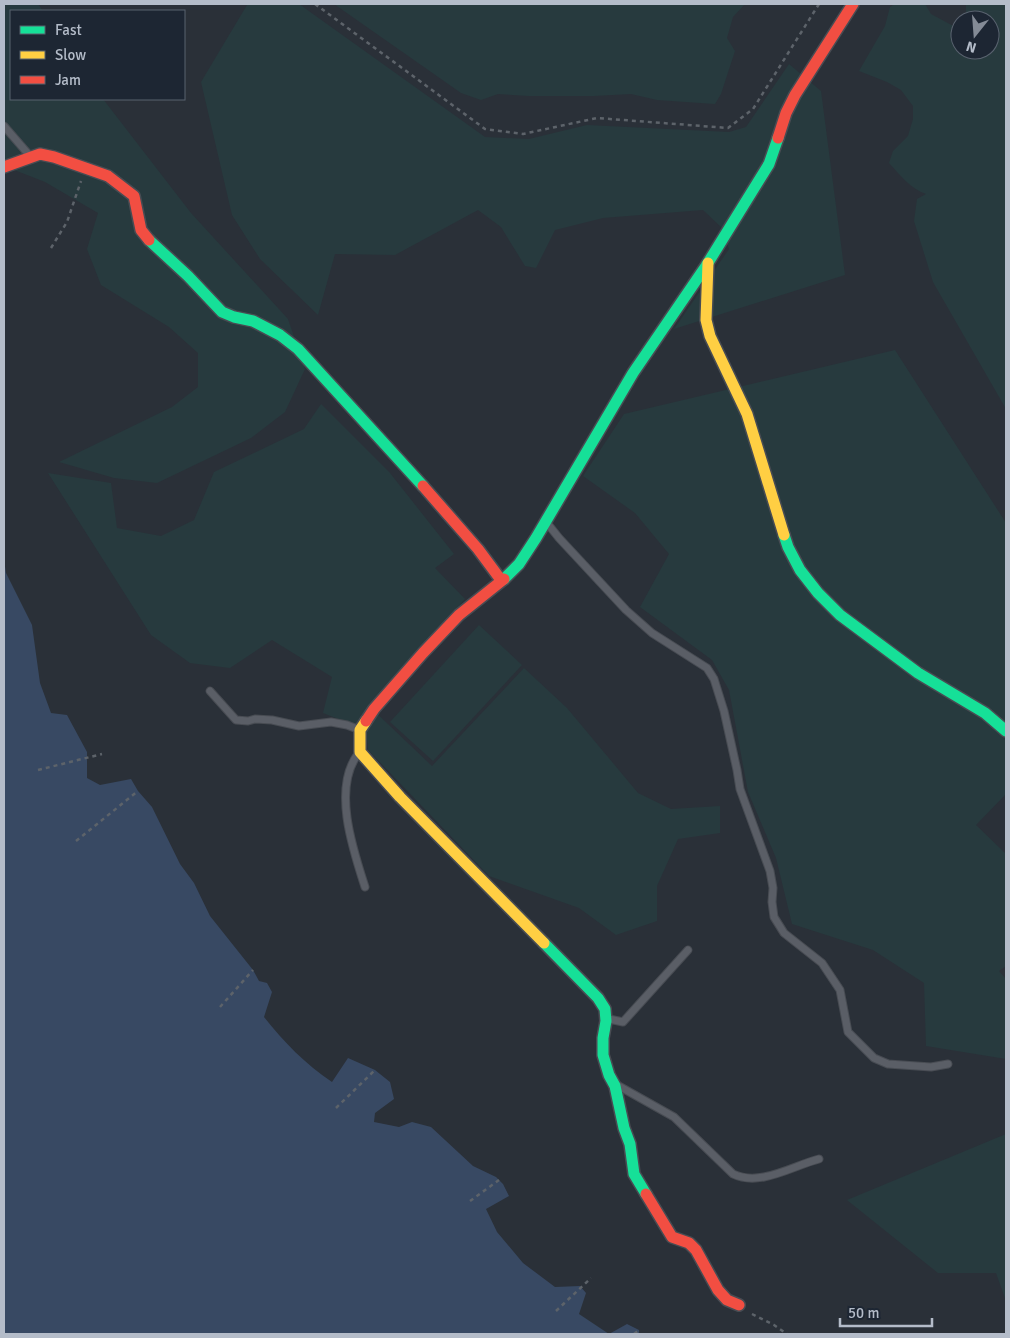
<svg xmlns="http://www.w3.org/2000/svg" width="1010" height="1338" font-family="Signika,sans-serif">
	<style>
		.green { fill: #273a3e }
		.water { fill: #384963 }
		.lines { fill: none; stroke-linecap: round; stroke-linejoin: round }
		.lane-casing { stroke: #484c53; stroke-width: 9 }
		.fast-casing { stroke: #484c53; stroke-width: 14 }
		.slow-casing { stroke: #484c53; stroke-width: 14 }
		.jam-casing { stroke: #484c53; stroke-width: 14 }
		.path { stroke: #5d636a; stroke-width: 2.5; stroke-dasharray: 4 4; stroke-linecap: butt }
		.lane { stroke: #5a5e66; stroke-width: 7 }
		.fast { stroke: #16e098; stroke-width: 11 }
		.slow { stroke: #ffcf43; stroke-width: 11 }
		.jam { stroke: #f24e42; stroke-width: 11 }
	</style>
	<rect width="100%" height="100%" fill="#2a3038"/>
	<g class="green">
		<polygon points="4,4 38,4 43,11 11,11 11,99 103,99 191,213 288,319 305,369 285,412 251,438 157,483 114,478 59,462 172,407 198,387 198,353 169,327 101,285 87,249 98,213 45,182 4,166"/>
		<polygon points="255,4 299,4 485,137 529,139 587,125 729,132 746,127 789,64 821,91 845,275 674,329 729,249 721,227 703,210 603,218 555,230 536,268 525,266 501,227 478,210 395,255 335,254 318,315 260,259 232,215 201,82 247,5"/>
		<polygon points="334,4 745,4 733,17 727,38 735,51 721,94 715,104 657,100 631,94 594,96 529,96 498,94 481,100 461,93"/>
		<path d="M895,4H925L931,14L957,28L960,26V50H990V20H966V4H1006V409L933,282L914,221L917,199L926,194C911,189 900,175 889,163L893,151L908,136L913,119V106L901,90L887,82L859,71L885,26L890,7Z"/>
		<polygon points="895,350 1006,523 1006,794 976,825 1006,854 1006,966 999,971 1006,979 1006,1059 926,1046 924,983 873,950 792,924 776,858 748,792 729,690 712,660 640,607 669,554 635,513 583,476 624,414"/>
		<polygon points="321,404 390,473 454,554 435,568 465,599 369,706 432,766 524,668 567,708 638,793 671,809 720,806 720,833 678,839 657,886 657,921 616,935 579,908 489,876 368,750 366,730 323,713 332,677 272,640 230,668 190,663 151,635 48,473 111,483 117,528 161,536 194,520 214,472 304,429"/>
		<polygon points="479,625 522,665 433,761 390,722"/>
		<polygon points="1006,1134 1006,1301 996,1273 938,1273 847,1200"/>
	</g>
	<path class="water" d="M4,560L6,573L32,625L40,683L51,713L67,715L87,752V778L100,785L131,779L138,791L152,807L180,864L194,883L210,916L253,970L259,981L267,983L272,992L264,1017C284,1042 305,1064 332,1082L348,1058L375,1070L390,1082L394,1099L375,1113L374,1122L399,1127L412,1122L431,1127L473,1166L496,1177L503,1184L509,1196L486,1209L497,1232L523,1263L555,1287L580,1286L586,1293L579,1314L609,1334L627,1324L639,1330V1334H4Z"/>
	<g class="lines">
		<defs>
			<g id="lane">
				<polyline points="4,126 30,156"/>
				<polyline points="547,523 559,538 626,610 652,633 707,668 714,679 724,711 737,770 740,789 770,871 773,888 772,902 774,917 784,933 822,963 840,990 848,1032 874,1058 888,1064 931,1067 948,1064"/>
				<polyline points="210,691 236,720 248,721 255,719 272,720 299,726 331,722 347,725 360,730"/>
				<path d="M358,754C332,788 353,850 365,887"/>
				<polyline points="609,1019 623,1022 688,950"/>
				<path d="M617,1085L674,1117L733,1174C760,1187 792,1166 819,1159"/>
			</g>
			<g id="fast">
				<polyline points="149,240 188,276 222,312 234,317 253,321 280,335 298,349 423,486"/>
				<polyline points="784,535 788,547 800,570 818,593 840,615 918,673 985,713 1006,731"/>
				<polyline points="504,579 519,564 536,538 633,373 706,266 769,164 778,138"/>
				<polyline points="544,943 598,998 605,1009 606,1021 603,1038 603,1055 609,1075 615,1086 624,1128 630,1144 634,1174 646,1194"/>
			</g>
			<g id="slow">
				<polyline points="708,263 706,320 710,336 747,414 784,535"/>
				<polyline points="366,721 360,730 360,752 400,797 544,943"/>
			</g>
			<g id="jam">
				<polyline points="778,138 786,113 795,95 853,4"/>
				<polyline points="4,167 40,154 54,157 108,176 134,196 141,230 149,240"/>
				<polyline points="423,486 478,549 501,580"/>
				<polyline points="366,721 374,709 423,653 459,615 504,579"/>
				<polyline points="646,1194 672,1237 689,1243 696,1250 718,1290 727,1300 739,1305"/>
			</g>
		</defs>
		<use href="#lane" class="lane-casing"/>
		<use href="#fast" class="fast-casing"/>
		<use href="#slow" class="slow-casing"/>
		<use href="#jam" class="jam-casing"/>
		<g class="path">
			<polyline points="315,4 485,129 523,134 597,118 728,128 753,109 819,4"/>
			<polyline points="51,248 67,222 81,181"/>
			<polyline points="38,770 102,754"/>
			<polyline points="76,841 138,791"/>
			<polyline points="220,1007 253,970"/>
			<polyline points="336,1108 375,1070"/>
			<polyline points="470,1201 499,1180"/>
			<polyline points="556,1311 591,1278"/>
			<polyline points="752,1314 774,1325 787,1334"/>
			<polyline points="634,1334 639,1330"/>
		</g>
		<use href="#lane" class="lane"/>
		<use href="#fast" class="fast"/>
		<use href="#slow" class="slow"/>
		<use href="#jam" class="jam"/>
	</g>
	<rect width="1010" height="1338" fill="none" stroke="#b4bcc9" stroke-width="10"/>
	<rect x="10" y="10" width="175" height="90" fill="#1d2633" stroke="#59626f"/>
	<rect x="20" y="26" width="25" height="8" fill="#16e098" stroke="#59626f"/>
	<text x="55" y="35" font-size="15" fill="#b4bcc9">Fast</text>
	<rect x="20" y="51" width="25" height="8" fill="#ffcf43" stroke="#59626f"/>
	<text x="55" y="60" font-size="15" fill="#b4bcc9">Slow</text>
	<rect x="20" y="76" width="25" height="8" fill="#f24e42" stroke="#59626f"/>
	<text x="55" y="85" font-size="15" fill="#b4bcc9">Jam</text>
	<g transform="translate(975 35) rotate(197)"><circle r="24" fill="#1d2633" stroke="#59626f"/>
	<path d="M0-4L9 19L0 12L-9 19Z" fill="#848b96"/>
	<text y="-8" font-size="14" font-weight="bold" text-anchor="middle" fill="#b4bcc9">N</text>
	</g>
	<path d="M840 1318v8h92v-8" fill="none" stroke="#b4bcc9" stroke-width="2.5"/>
	<text x="848" y="1318" font-size="15" fill="#b4bcc9" stroke="#1d2633" stroke-width="4" paint-order="stroke">50 m</text>
</svg>
